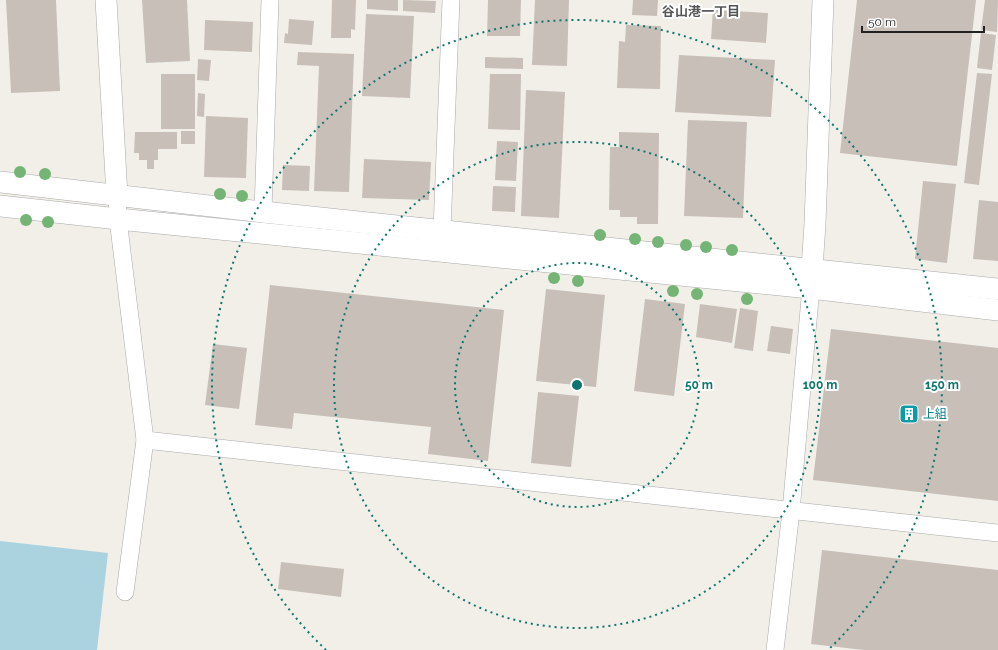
<svg xmlns="http://www.w3.org/2000/svg" width="998" height="650" font-family="Raleway,'Noto Sans JP',sans-serif">
	<style>
		.water { fill: #aad3df }
		.building { fill: #c7bfb8 }
		.lines { fill: none; stroke-linecap: round; stroke-linejoin: round }
		.minor-casing { stroke: #a9a9a9; stroke-width: 18 }
		.tertiary-casing { stroke: #a9a9a9; stroke-width: 22 }
		.minor { stroke: #fff; stroke-width: 17 }
		.tertiary { stroke: #fff; stroke-width: 21 }
		.tree { fill: #74b475 }
		.ring { fill: none; stroke: #0f766e; stroke-width: 2; stroke-dasharray: 2 4 }
		.labels { text-anchor: middle; stroke-width: 4; stroke-linejoin: round; paint-order: stroke }
		.culture-label { font-size: 12px; fill: #0d838f; stroke: #fff; text-anchor: start }
		.neighbourhood-label { font-size: 13px; font-weight: bold; fill: #555; stroke: #fff }
		.centre { fill: #0f766e; stroke: #fff; stroke-width: 2 }
		.ring-label { font-size: 12px; text-anchor: middle; font-weight: bold; fill: #0f766e; stroke: #fff; stroke-width: 4; stroke-linejoin: round; paint-order: stroke }
	</style>
	<rect width="100%" height="100%" fill="#f2efe9"/>
	<polygon class="water" points="0,541 108,553 97,650 0,650"/>
	<g class="building">
		<polygon points="6,0 56,0 60,91 11,93"/>
		<polygon points="142,0 187,0 190,61 146,63"/>
		<polygon points="332,0 356,0 355,30 351,29 351,38 331,38"/>
		<polygon points="367,0 398,0 398,11 367,9"/>
		<polygon points="403,0 436,1 435,13 403,11"/>
		<polygon points="488,0 521,0 520,36 487,36"/>
		<polygon points="535,0 569,0 567,66 532,65"/>
		<polygon points="633,0 658,0 657,16 632,15"/>
		<polygon points="857,0 976,0 957,166 840,153"/>
		<polygon points="985,0 998,0 997,32 981,30"/>
		<polygon points="713,10 768,13 766,43 711,39"/>
		<polygon points="366,14 414,16 410,98 362,96"/>
		<polygon points="289,19 314,21 312,45 284,43 285,33 288,34"/>
		<polygon points="205,20 253,22 252,52 204,50"/>
		<polygon points="626,25 661,26 660,89 617,88 619,41 625,42"/>
		<polygon points="981,33 996,35 992,70 977,68"/>
		<polygon points="298,52 354,54 349,192 314,191 319,66 297,65"/>
		<polygon points="679,55 775,60 771,117 675,112"/>
		<polygon points="485,57 523,58 523,69 485,68"/>
		<polygon points="198,59 211,60 209,81 197,80"/>
		<polygon points="977,73 992,74 979,185 964,183"/>
		<rect x="161" y="74" width="34" height="55"/>
		<polygon points="490,74 521,74 520,130 488,129"/>
		<polygon points="526,90 565,92 559,218 521,216"/>
		<polygon points="198,93 205,94 204,117 197,116"/>
		<polygon points="206,116 248,118 246,178 204,177"/>
		<polygon points="688,120 747,122 743,218 684,216"/>
		<rect x="181" y="131" width="14" height="13"/>
		<polygon points="135,132 177,132 177,149 158,149 158,160 154,160 154,169 147,169 147,160 139,160 139,153 134,153"/>
		<polygon points="619,132 659,133 658,224 637,224 637,217 620,217 620,210 609,210 610,147 619,147"/>
		<polygon points="497,141 518,142 516,181 495,180"/>
		<polygon points="364,159 431,162 429,200 362,198"/>
		<polygon points="283,165 310,166 309,191 282,190"/>
		<polygon points="923,181 956,184 947,263 915,259"/>
		<polygon points="493,186 516,187 515,212 492,211"/>
		<polygon points="979,200 998,202 998,261 973,259"/>
		<polygon points="270,285 504,310 488,461 428,454 431,427 294,413 292,429 255,425"/>
		<polygon points="546,289 605,295 596,387 536,381"/>
		<polygon points="645,299 685,304 674,396 634,391"/>
		<polygon points="700,304 737,309 732,343 696,337"/>
		<polygon points="740,308 758,311 753,351 734,348"/>
		<polygon points="771,326 793,329 790,354 767,351"/>
		<polygon points="831,329 998,348 998,501 813,480"/>
		<polygon points="213,344 247,348 239,409 205,405"/>
		<polygon points="538,392 579,396 571,467 531,463"/>
		<polygon points="822,550 998,570 998,650 864,650 811,644"/>
		<polygon points="281,562 344,569 341,597 278,589"/>
	</g>
	<g class="lines">
		<defs>
			<g id="minor">
				<polyline points="117,196 118,219 145,440 125,592"/>
				<polyline points="263,212 270,0"/>
				<polyline points="442,230 451,0"/>
				<polyline points="145,440 998,533"/>
				<polyline points="775,650 791,511 812,276"/>
			</g>
			<g id="tertiary">
				<polyline points="106,0 117,196"/>
				<polyline points="0,182 263,212 998,289"/>
				<polyline points="0,206 118,219 810,288 998,310"/>
				<polyline points="812,269 815,224 823,0"/>
			</g>
		</defs>
		<use href="#minor" class="minor-casing"/>
		<use href="#tertiary" class="tertiary-casing"/>
		<use href="#minor" class="minor"/>
		<use href="#tertiary" class="tertiary"/>
	</g>
	<g class="tree">
		<circle cx="20" cy="172" r="6"/>
		<circle cx="45" cy="174" r="6"/>
		<circle cx="220" cy="194" r="6"/>
		<circle cx="242" cy="196" r="6"/>
		<circle cx="26" cy="220" r="6"/>
		<circle cx="48" cy="222" r="6"/>
		<circle cx="600" cy="235" r="6"/>
		<circle cx="635" cy="239" r="6"/>
		<circle cx="658" cy="242" r="6"/>
		<circle cx="686" cy="245" r="6"/>
		<circle cx="706" cy="247" r="6"/>
		<circle cx="732" cy="250" r="6"/>
		<circle cx="554" cy="278" r="6"/>
		<circle cx="578" cy="281" r="6"/>
		<circle cx="673" cy="291" r="6"/>
		<circle cx="697" cy="294" r="6"/>
		<circle cx="747" cy="299" r="6"/>
	</g>
	<g class="ring">
		<circle cx="577" cy="385" r="122"/>
		<circle cx="577" cy="385" r="243"/>
		<path d="M326 650A365 365 0 1 1 828 650"/>
	</g>
	<defs>
		<symbol id="building-square" viewBox="-11 -11 22 22"><rect x="-9" y="-9" width="18" height="18" rx="4" fill="#0f9aa8" stroke="#fff"/><path d="M-4-6H4V6H1V3H-1V6H-4ZM-2.5-4.3h1.7v1.8h-1.7ZM.8-4.3h1.7v1.8H.8ZM-2.5-1h1.7V.8h-1.7ZM.8-1h1.7V.8H.8Z" fill="#fff"/></symbol>
	</defs>
	<g fill-rule="evenodd">
		<use href="#building-square" x="898" y="403" width="22" height="22"/>
	</g>
	<g class="labels">
		<g class="culture-label">
			<text x="923" y="418">上組</text>
		</g>
		<g class="neighbourhood-label">
			<text x="701" y="16">谷山港一丁目</text>
		</g>
	</g>
	<circle cx="577" cy="385" r="6" class="centre"/>
	<g class="ring-label">
		<text x="699" y="389">50 m</text>
		<text x="820" y="389">100 m</text>
		<text x="942" y="389">150 m</text>
	</g>
	<path d="M862 26v6h122v-6" fill="none" stroke="#222222" stroke-width="2"/>
	<text x="868" y="26" font-size="12" fill="#222222" stroke="#ffffff" stroke-width="3" paint-order="stroke">50 m</text>
</svg>
